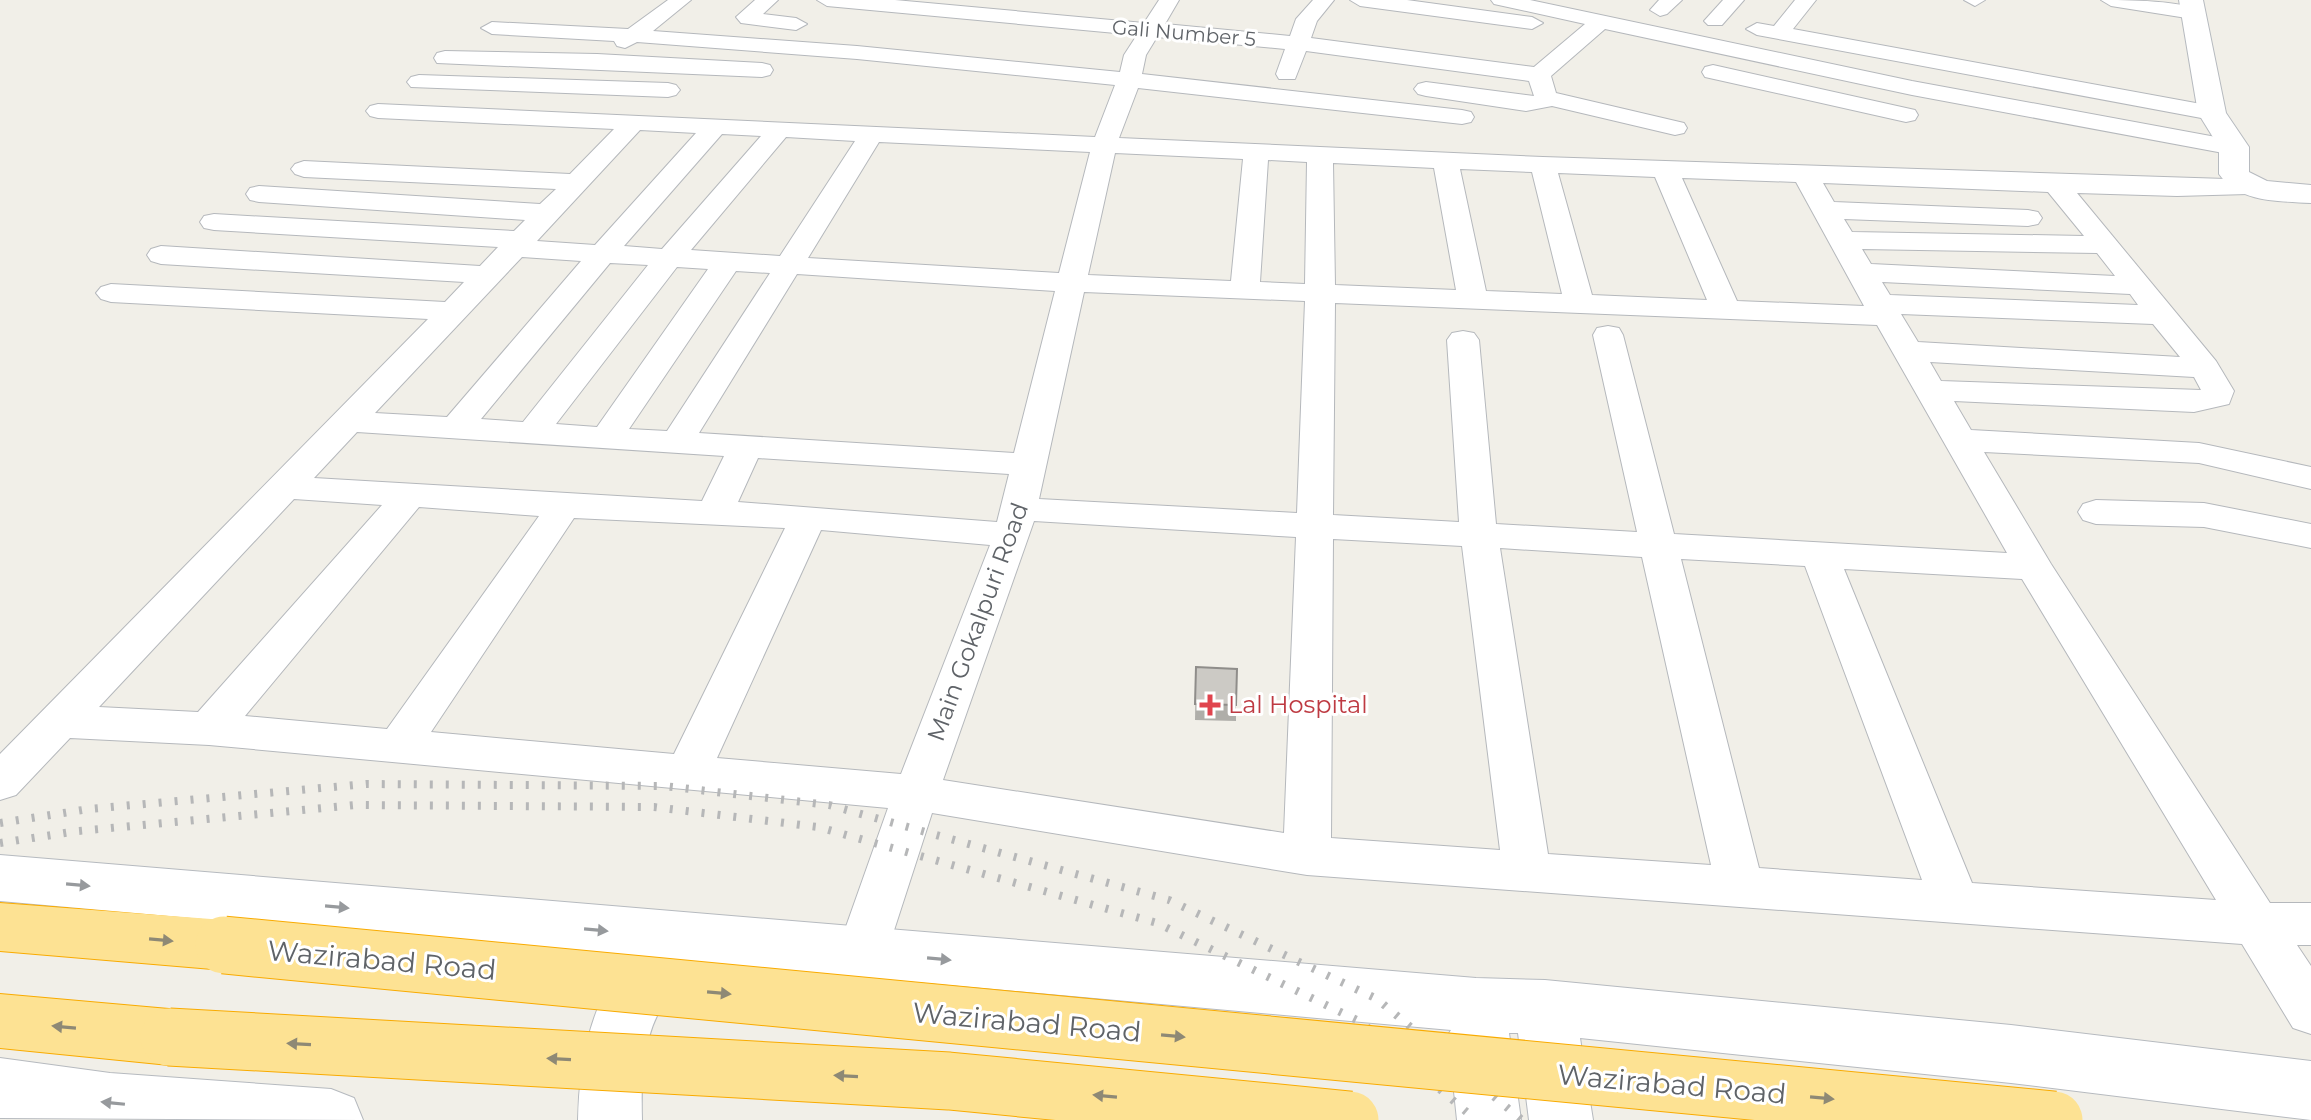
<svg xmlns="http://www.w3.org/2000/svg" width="2311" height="1120" font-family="Montserrat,sans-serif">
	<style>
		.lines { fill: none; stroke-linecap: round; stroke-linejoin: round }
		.street-casing { stroke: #b5b8bc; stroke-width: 2 }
		.secondary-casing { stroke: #b6babf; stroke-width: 2 }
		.highway-casing { stroke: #f9ab00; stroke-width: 2 }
		.street { fill: #fff; fill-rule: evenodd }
		.secondary { fill: #fff; fill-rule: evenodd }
		.highway { fill: #fde293; fill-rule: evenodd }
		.rail { stroke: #b6b7b8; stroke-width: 8; stroke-dasharray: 3 13; stroke-linecap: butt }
		.highway-bridge-casing { stroke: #f9ab00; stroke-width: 59; stroke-linecap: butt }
		.highway-bridge { stroke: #fde293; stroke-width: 57 }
		.wall { fill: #afaea9 }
		.building { fill: #cccac5; stroke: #8f8d8a; stroke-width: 2 }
		.oneway { fill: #979a9d }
		.oneway2 { fill: #8e8975 }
		.health-dot { fill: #e0444e; stroke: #fff; stroke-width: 3 }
		.labels { text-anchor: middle; stroke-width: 6; stroke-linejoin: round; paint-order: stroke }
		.far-street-label { font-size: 20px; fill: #5f6368; stroke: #fff }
		.street-label { font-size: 24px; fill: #5f6368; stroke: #fff }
		.health-label { font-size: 24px; fill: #be3a42; stroke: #fff; text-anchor: start }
		.near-street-label { font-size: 28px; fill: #5f6368; stroke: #fff }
	</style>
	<rect width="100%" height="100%" fill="#f1efe8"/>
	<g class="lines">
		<defs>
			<g id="street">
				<path d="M668,0H691L653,31L857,46L1120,72L1124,55L1137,35L827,6L817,0H895L1144,23L1159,0H1179L1165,24L1290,36L1296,19L1313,0H1334L1317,21L1311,38L1534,67L1585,24L1494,4L1491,0H1530L1912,81L2243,142L2247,147L2243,152L2234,155L1912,95L1605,29L1551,76L1556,93L1684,123L1687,128L1684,133L1675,135L1552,106L1526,111L1426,96L1418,94L1414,89L1418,84L1426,82L1534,96L1529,81L1306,51L1295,79H1279L1276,74L1285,49L1157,37L1146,55L1142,74L1462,110L1471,112L1474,117L1471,122L1462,124L1138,88L1119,138L1543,157L2257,180L2261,186L2257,192L2248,194L2177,196L2077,193L2216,361L2234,391L2229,404L2194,412L1954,401L1971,430L2199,443L2311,467V489L2199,463L1984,452L2051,564L2270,903H2311V945H2297L2311,966V1034L2293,1028L2242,944L1307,875L932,813L887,952L880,967L862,974L844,967L837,952L888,808L209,745L70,738L16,795L0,800V754L428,319L111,302L101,299L96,293L101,287L111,284L445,302L464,282L161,264L151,261L147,255L151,249L161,246L480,266L498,247L214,230L204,228L200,222L204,216L214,214L514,231L525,220L259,202L250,200L246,194L250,188L259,186L540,204L556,189L304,177L295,174L291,169L295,164L304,161L570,174L614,129L378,118L370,116L366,111L370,106L378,104L1095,137L1115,85L857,59L637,42L625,48L617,46L614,41L492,34L481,28L492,22L628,29ZM640,130L696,133L595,245L537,241ZM722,134L761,136L662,249L624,246ZM786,137L855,141L780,256L691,250ZM879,142L1090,152L1059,273L808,258ZM1115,153L1243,159L1231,281L1088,275ZM1268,160L1307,162L1305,284L1260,282ZM1333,163L1434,168L1456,290L1335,285ZM1460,169L1532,172L1562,294L1486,291ZM1558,173L1655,177L1707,300L1592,295ZM1682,178L1796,182L1864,306L1737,301ZM1823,183L2048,192L2084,236L1852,232L1844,219L2028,226L2038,224L2042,218L2038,212L2028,210L1834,202ZM1862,249L2097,253L2115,276L1871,264ZM522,257L581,261L447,417L375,413ZM610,263L648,265L523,422L481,419ZM677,267L708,269L597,427L556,424ZM736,271L770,273L667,431L629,429ZM797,274L1055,291L1014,453L699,433ZM1882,282L2130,294L2138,305L1890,295ZM1084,292L1305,301L1297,513L1039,499ZM1335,303L1877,325L2007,553L1674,534L1623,335L1619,328L1608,326L1597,328L1593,335L1637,532L1496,524L1479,340L1474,333L1463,331L1452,333L1447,340L1459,522L1333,515ZM1901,314L2153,324L2180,357L1918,342ZM1930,362L2194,377L2201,390L1941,381ZM357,432L724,456L702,501L314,478ZM758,458L1009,474L997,522L738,502ZM294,499L382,505L198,712L99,707ZM419,507L539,516L387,729L245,716ZM574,518L785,528L674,754L431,732ZM1034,521L1296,537L1284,833L943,780ZM821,530L990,545L901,774L717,758ZM1333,539L1462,546L1500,850L1331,838ZM1500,548L1642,557L1711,865L1548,854ZM1681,559L1805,566L1922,880L1759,868ZM1844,569L2022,579L2216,900L1972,883Z"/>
				<polygon points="755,0 778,0 763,14 796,18 807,24 796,30 741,23 736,17"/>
				<polygon points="1350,0 1407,0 1532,17 1543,23 1532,29 1360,6"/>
				<polygon points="1659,0 1682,0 1667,14 1660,16 1650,10"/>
				<polygon points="1723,0 1744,0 1722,25 1708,25 1704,21"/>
				<polygon points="1795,0 1816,0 1793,29 2212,106 2221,108 2224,113 2221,118 2212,120 1757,35 1746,29 1757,23 1774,26"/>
				<polygon points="1964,0 1985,0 1975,6"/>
				<path d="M2101,0C2123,0 2189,0 2203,13L2193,19L2111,6Z"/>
				<polygon points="445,51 597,54 762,63 770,65 773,70 770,75 762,77 437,63 434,58 437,53"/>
				<polygon points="1713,65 1906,108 1915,110 1918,115 1915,120 1906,122 1705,77 1702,72 1705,67"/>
				<polygon points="419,75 668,83 676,85 680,90 676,95 668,97 411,87 407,82 411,77"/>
				<polygon points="2096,500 2204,503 2311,524 2311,548 2204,527 2096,524 2083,520 2078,512 2083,504"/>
			</g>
			<g id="secondary">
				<path d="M2179,0H2203L2226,113L2249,147V172L2267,181L2311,185V203C2279,201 2239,203 2219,174V147L2198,113Z"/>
				<path d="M0,855L1476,978L1545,980L2011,1025L2311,1061V1120L2011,1083L1580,1038L1593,1120H1529L1518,1033H1509L1521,1120H1457L1448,1035L1451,1030L691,962L692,966C683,986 669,994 659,1012C642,1043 641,1086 642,1120H578C579,1066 590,996 631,957L0,901Z"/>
				<polygon points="0,1058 110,1073 331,1089 354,1098 363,1120 0,1118"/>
			</g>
			<g id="highway">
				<polygon points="0,903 224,920 244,927 253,945 244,963 224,970 0,951"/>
				<polygon points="0,994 169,1009 191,1017 200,1037 191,1057 169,1065 0,1048"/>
			</g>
		</defs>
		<use href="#street" class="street-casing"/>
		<use href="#secondary" class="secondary-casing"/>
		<use href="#highway" class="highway-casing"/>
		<use href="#street" class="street"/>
		<use href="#secondary" class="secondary"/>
		<use href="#highway" class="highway"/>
		<g class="rail">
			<polyline points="0,823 89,809 366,784 664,786 829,805 1169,900 1377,999 1522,1120"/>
			<polyline points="0,843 78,831 356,805 654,807 818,827 1157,923 1361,1022 1476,1120"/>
		</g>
		<defs>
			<g id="highway-bridge">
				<polyline points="224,945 2054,1120"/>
				<polyline points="169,1037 949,1081 1350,1120"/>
			</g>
		</defs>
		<use href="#highway-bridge" class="highway-bridge-casing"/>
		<use href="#highway-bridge" class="highway-bridge"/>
	</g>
	<polygon class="wall" points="1196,667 1236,705 1236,721 1195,720"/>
	<polygon class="building" points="1196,667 1237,669 1236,705 1195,704"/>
	<defs><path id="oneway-solid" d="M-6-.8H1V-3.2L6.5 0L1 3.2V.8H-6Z" transform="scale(2)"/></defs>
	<g class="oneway">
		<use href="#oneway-solid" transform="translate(78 885) rotate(5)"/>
		<use href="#oneway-solid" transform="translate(337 907) rotate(5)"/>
		<use href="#oneway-solid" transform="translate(596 930) rotate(5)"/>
		<use href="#oneway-solid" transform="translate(939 959) rotate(5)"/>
		<use href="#oneway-solid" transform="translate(113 1103) rotate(-174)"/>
	</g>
	<g class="oneway2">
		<use href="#oneway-solid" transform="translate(161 940) rotate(5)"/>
		<use href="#oneway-solid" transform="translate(719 993) rotate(5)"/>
		<use href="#oneway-solid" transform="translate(64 1027) rotate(-175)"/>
		<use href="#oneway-solid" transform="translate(1173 1036) rotate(5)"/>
		<use href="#oneway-solid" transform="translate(299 1044) rotate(-177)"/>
		<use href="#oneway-solid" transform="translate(559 1059) rotate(-177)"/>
		<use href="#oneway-solid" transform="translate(846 1076) rotate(-177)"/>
		<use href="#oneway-solid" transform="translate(1105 1096) rotate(-175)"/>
		<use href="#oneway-solid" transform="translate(1822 1098) rotate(5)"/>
	</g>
	<path class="health-dot" d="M1206 693h8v8h8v8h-8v8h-8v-8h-8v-8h8z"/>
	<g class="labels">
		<g class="far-street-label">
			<text transform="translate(1184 33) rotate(5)" y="7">Gali Number 5</text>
		</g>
		<g class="street-label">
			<text transform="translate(978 622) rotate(-70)" y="8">Main Gokalpuri Road</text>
		</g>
		<g class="health-label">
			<text x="1228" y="713">Lal Hospital</text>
		</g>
		<g class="near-street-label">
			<text transform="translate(382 960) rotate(5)" y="10">Wazirabad Road</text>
			<text transform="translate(1027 1022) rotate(5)" y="10">Wazirabad Road</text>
			<text transform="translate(1672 1084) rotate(5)" y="10">Wazirabad Road</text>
		</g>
	</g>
</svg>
